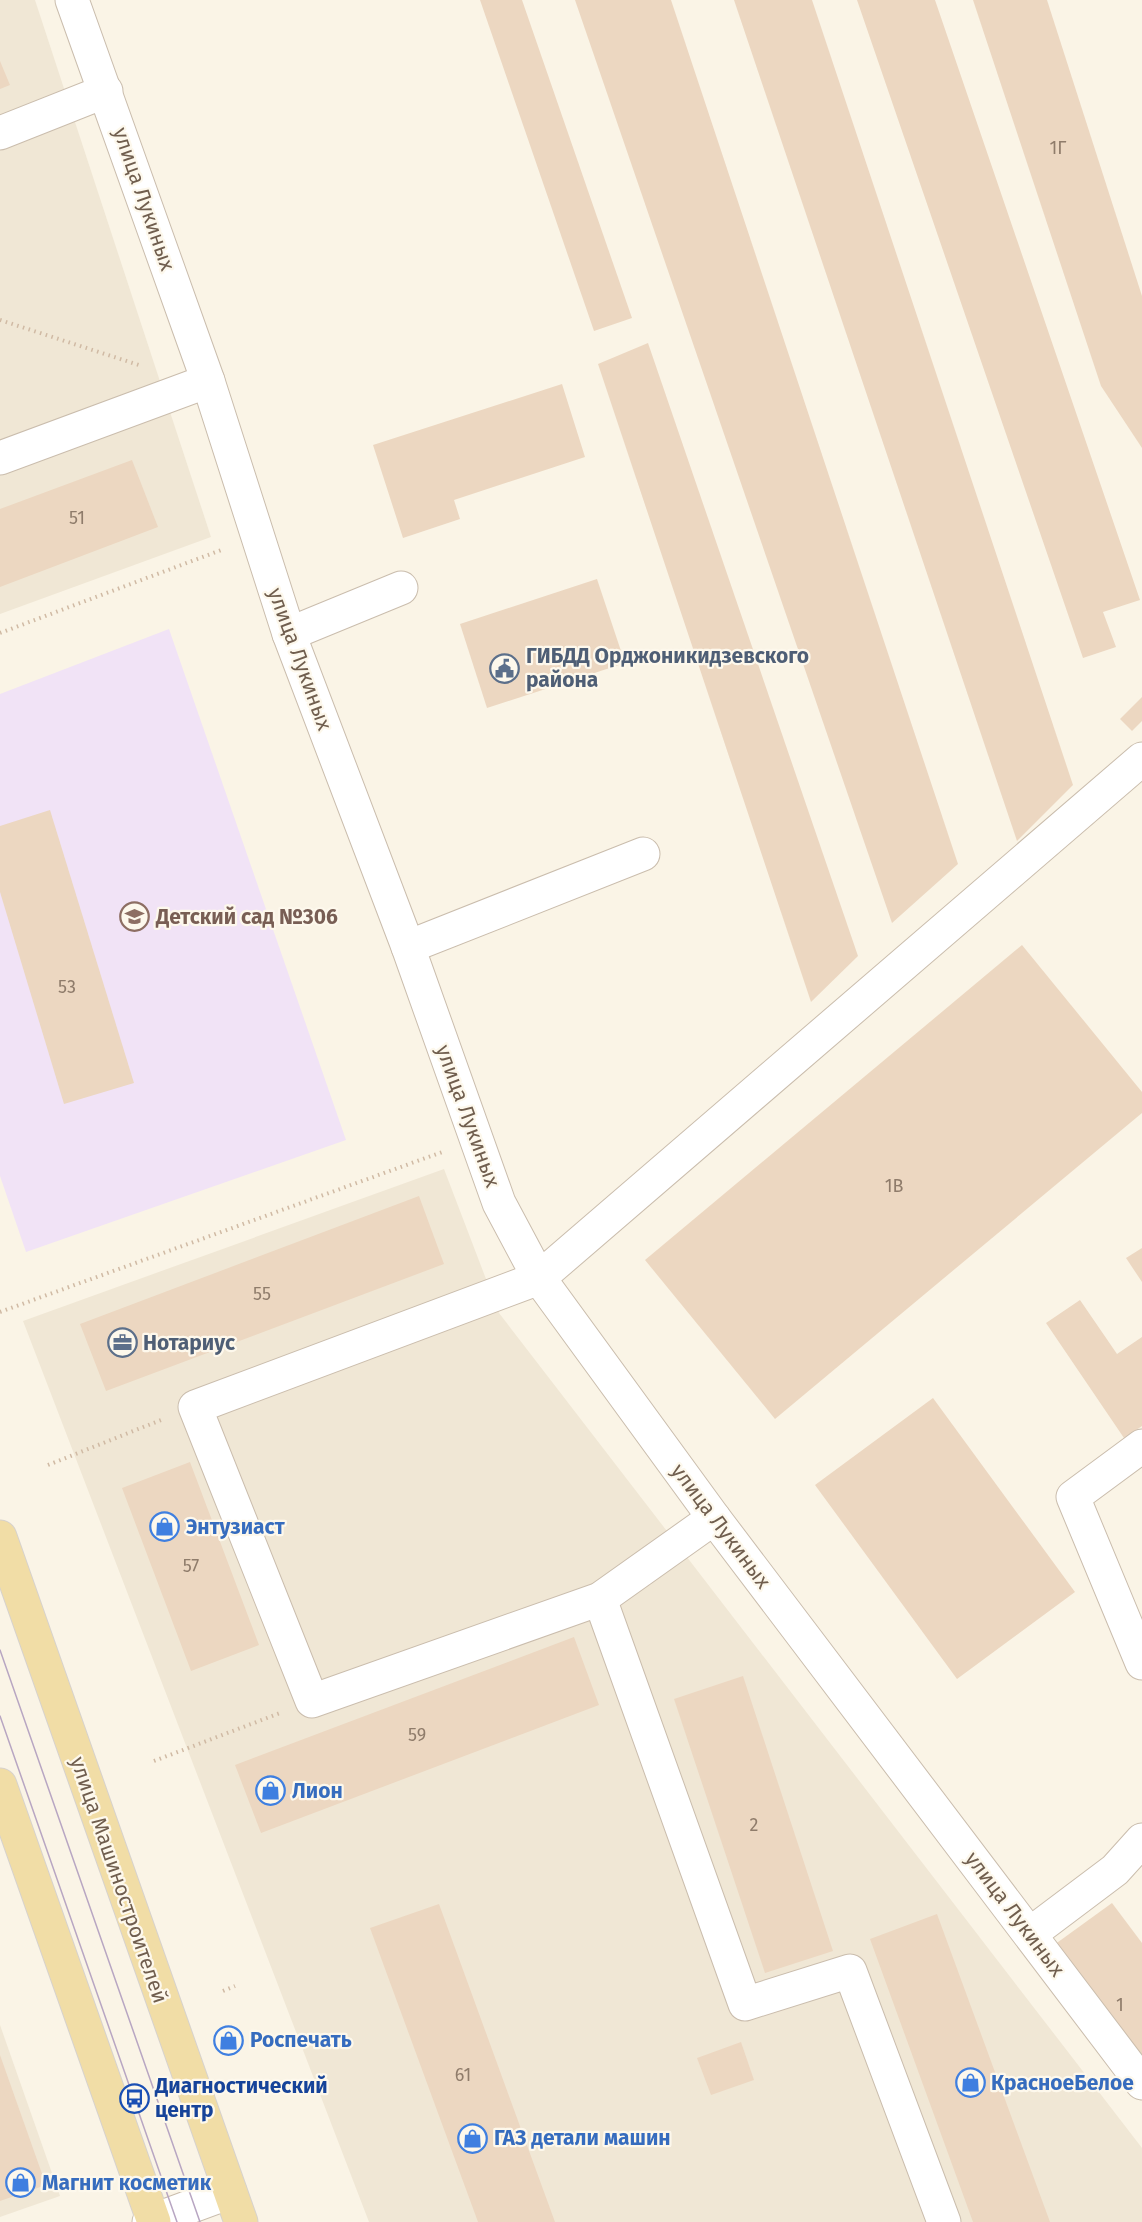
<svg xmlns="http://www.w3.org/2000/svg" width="1142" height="2222" font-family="'Fira Sans',sans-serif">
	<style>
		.residential { fill: #f0e7d5 }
		.education { fill: #f1e3f6 }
		.building { fill: #ecd7c1 }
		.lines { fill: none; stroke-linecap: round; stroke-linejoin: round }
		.minor-casing { stroke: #cabdad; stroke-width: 35 }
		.major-casing { stroke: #d7d2cd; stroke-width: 35 }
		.path { stroke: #d0baa4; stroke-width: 4; stroke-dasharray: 1.5 4.5; stroke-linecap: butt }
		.minor { stroke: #fff; stroke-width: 33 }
		.major { stroke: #f1dda6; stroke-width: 33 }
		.tram { stroke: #b8a6c2; stroke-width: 1.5 }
		.labels { text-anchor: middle; stroke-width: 4.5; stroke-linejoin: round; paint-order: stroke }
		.number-label { font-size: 18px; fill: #8f7c6b }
		.street-label { font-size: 21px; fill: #705e4e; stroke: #fdf8ec }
		.service-label { font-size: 21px; font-weight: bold; fill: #4e5e75; stroke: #fdf8ec; text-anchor: start }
		.education-label { font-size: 21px; font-weight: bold; fill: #785e54; stroke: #fdf8ec; text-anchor: start }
		.shop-label { font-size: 21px; font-weight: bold; fill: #366cbe; stroke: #fdf8ec; text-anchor: start }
		.transit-label { font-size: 21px; font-weight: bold; fill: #164399; stroke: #fdf8ec; text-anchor: start }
	</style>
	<rect width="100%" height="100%" fill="#faf4e6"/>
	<g class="residential">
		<polygon points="0,0 35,0 211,537 0,614"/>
		<polygon points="444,1169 499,1313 1142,2148 1142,2222 369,2222 23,1321"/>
		<polygon points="0,2025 60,2196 0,2217"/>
	</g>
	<polygon class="education" points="169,629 346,1140 26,1252 0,1176 0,694"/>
	<g class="building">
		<polygon points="480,0 522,0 632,318 594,331"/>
		<polygon points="575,0 671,0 958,864 892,923"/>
		<polygon points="734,0 812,0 1073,785 1017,841"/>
		<polygon points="857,0 935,0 1140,600 1103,612 1116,647 1083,658"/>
		<polygon points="973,0 1047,0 1142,296 1142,448 1101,386"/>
		<polygon points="0,61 10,85 0,89"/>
		<polygon points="648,343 858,956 811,1002 598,364"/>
		<polygon points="562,384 585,457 454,500 460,519 403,538 373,445"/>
		<polygon points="132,460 158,527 0,587 0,509"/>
		<polygon points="597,579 625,663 487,708 460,624"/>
		<polygon points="1142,697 1142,721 1132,731 1120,719"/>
		<polygon points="50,810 134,1083 64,1104 0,892 0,826"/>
		<polygon points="1022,945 1142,1092 1142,1113 775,1419 645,1260"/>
		<polygon points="419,1196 444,1264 106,1391 80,1324"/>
		<polygon points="1142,1248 1142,1282 1126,1258"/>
		<polygon points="1080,1300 1117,1354 1142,1337 1142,1426 1124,1438 1046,1323"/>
		<polygon points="933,1398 1075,1592 957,1679 815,1485"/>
		<polygon points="190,1462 259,1645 191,1671 122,1488"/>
		<polygon points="574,1637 599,1705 261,1833 235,1765"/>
		<polygon points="743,1676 833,1951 765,1973 674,1699"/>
		<polygon points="1112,1903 1142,1943 1142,2065 1054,1945"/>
		<polygon points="439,1904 555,2222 478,2222 370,1928"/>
		<polygon points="937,1914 1050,2222 973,2222 870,1939"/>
		<polygon points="741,2042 754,2080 711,2095 697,2058"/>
		<polygon points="0,2055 46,2185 0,2201"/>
	</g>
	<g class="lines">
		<defs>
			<g id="minor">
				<polyline points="72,0 208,381 289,634 408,947 499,1203 539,1278 714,1518 1142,2083"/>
				<polyline points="0,133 106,91"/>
				<polyline points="0,458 208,381"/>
				<polyline points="289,634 401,588"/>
				<polyline points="408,947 643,854"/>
				<polyline points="1142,1446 1073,1497 1142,1663"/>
				<polyline points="714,1518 600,1599 312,1701 195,1407 539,1278 1142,759"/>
				<polyline points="600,1599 745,2004 850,1971 944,2222"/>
				<polyline points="1030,1934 1115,1870 1142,1840"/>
				<polyline points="149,2222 230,2192"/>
			</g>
			<g id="major">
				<polyline points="0,1537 241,2222"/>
				<polyline points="0,1785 154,2222"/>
			</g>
		</defs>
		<use href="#minor" class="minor-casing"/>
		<use href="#major" class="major-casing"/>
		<g class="path">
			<polyline points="0,320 142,366"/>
			<polyline points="0,633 224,549"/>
			<polyline points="0,1312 445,1151"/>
			<polyline points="48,1465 161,1420"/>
			<polyline points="154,1761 280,1713"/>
			<polyline points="223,1991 235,1986"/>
		</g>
		<use href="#minor" class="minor"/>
		<use href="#major" class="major"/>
		<g class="tram">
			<polyline points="0,1650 200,2222"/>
			<polyline points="0,1716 177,2222"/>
		</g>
	</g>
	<defs>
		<symbol id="civic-ring" viewBox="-11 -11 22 22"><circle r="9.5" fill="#fdf8ec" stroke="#5c6f8a" stroke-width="1.5"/><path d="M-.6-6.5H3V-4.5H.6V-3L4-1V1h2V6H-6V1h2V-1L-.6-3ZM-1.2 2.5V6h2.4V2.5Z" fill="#5c6f8a"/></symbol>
		<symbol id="school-ring" viewBox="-11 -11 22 22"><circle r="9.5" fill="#fdf8ec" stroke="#8d6e63" stroke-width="1.5"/><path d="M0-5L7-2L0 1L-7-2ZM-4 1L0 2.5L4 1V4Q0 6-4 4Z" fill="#8d6e63"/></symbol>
		<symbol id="office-ring" viewBox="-11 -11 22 22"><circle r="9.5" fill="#fdf8ec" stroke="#5c6f8a" stroke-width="1.5"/><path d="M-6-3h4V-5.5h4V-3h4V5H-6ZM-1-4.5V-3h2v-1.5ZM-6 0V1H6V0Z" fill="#5c6f8a"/></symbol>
		<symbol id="shop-ring" viewBox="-11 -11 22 22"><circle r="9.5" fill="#fdf8ec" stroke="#3f7fe0" stroke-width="1.5"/><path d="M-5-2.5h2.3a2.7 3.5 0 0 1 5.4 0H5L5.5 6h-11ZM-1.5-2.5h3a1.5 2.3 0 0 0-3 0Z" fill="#3f7fe0"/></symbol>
		<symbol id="bus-ring" viewBox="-11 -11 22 22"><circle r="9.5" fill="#fdf8ec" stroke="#1a4fb4" stroke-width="1.5"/><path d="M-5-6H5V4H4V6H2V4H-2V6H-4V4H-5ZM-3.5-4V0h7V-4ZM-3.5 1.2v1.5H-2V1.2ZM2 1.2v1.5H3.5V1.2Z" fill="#1a4fb4"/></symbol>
	</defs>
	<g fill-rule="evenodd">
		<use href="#civic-ring" x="488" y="652" width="33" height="33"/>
		<use href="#school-ring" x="118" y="900" width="33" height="33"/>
		<use href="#office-ring" x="106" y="1326" width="33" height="33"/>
		<use href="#shop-ring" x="148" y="1510" width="33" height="33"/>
		<use href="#shop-ring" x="254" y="1774" width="33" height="33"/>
		<use href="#shop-ring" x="212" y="2024" width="33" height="33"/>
		<use href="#shop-ring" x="954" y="2066" width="33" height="33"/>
		<use href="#bus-ring" x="118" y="2082" width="33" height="33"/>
		<use href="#shop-ring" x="456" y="2122" width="33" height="33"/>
		<use href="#shop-ring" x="4" y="2166" width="33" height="33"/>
	</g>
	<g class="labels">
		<g class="number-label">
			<text x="1058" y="154">1Г</text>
			<text x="77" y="524">51</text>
			<text x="67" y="993">53</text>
			<text x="894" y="1192">1В</text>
			<text x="262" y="1300">55</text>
			<text x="191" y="1572">57</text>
			<text x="417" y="1741">59</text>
			<text x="754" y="1831">2</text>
			<text x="1120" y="2011">1</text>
			<text x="463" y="2081">61</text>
		</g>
		<g class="street-label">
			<text transform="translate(144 199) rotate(71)" y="7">улица Лукиных</text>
			<text transform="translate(300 659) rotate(70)" y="7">улица Лукиных</text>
			<text transform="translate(468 1116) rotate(70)" y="7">улица Лукиных</text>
			<text transform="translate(721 1526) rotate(53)" y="7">улица Лукиных</text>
			<text transform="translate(119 1880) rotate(71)" y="7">улица Машиностроителей</text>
			<text transform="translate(1015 1914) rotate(53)" y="7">улица Лукиных</text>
		</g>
		<g class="service-label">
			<text x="526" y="663">ГИБДД Орджоникидзевского<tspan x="526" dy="24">района</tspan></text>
			<text x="143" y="1350">Нотариус</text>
		</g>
		<g class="education-label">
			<text x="156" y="924">Детский сад №306</text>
		</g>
		<g class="shop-label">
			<text x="186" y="1534">Энтузиаст</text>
			<text x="292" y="1798">Лион</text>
			<text x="250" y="2047">Роспечать</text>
			<text x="991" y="2090">КрасноеБелое</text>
			<text x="494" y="2145">ГАЗ детали машин</text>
			<text x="42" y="2190">Магнит косметик</text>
		</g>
		<g class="transit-label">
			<text x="155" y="2093">Диагностический<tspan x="155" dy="24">центр</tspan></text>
		</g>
	</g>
</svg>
